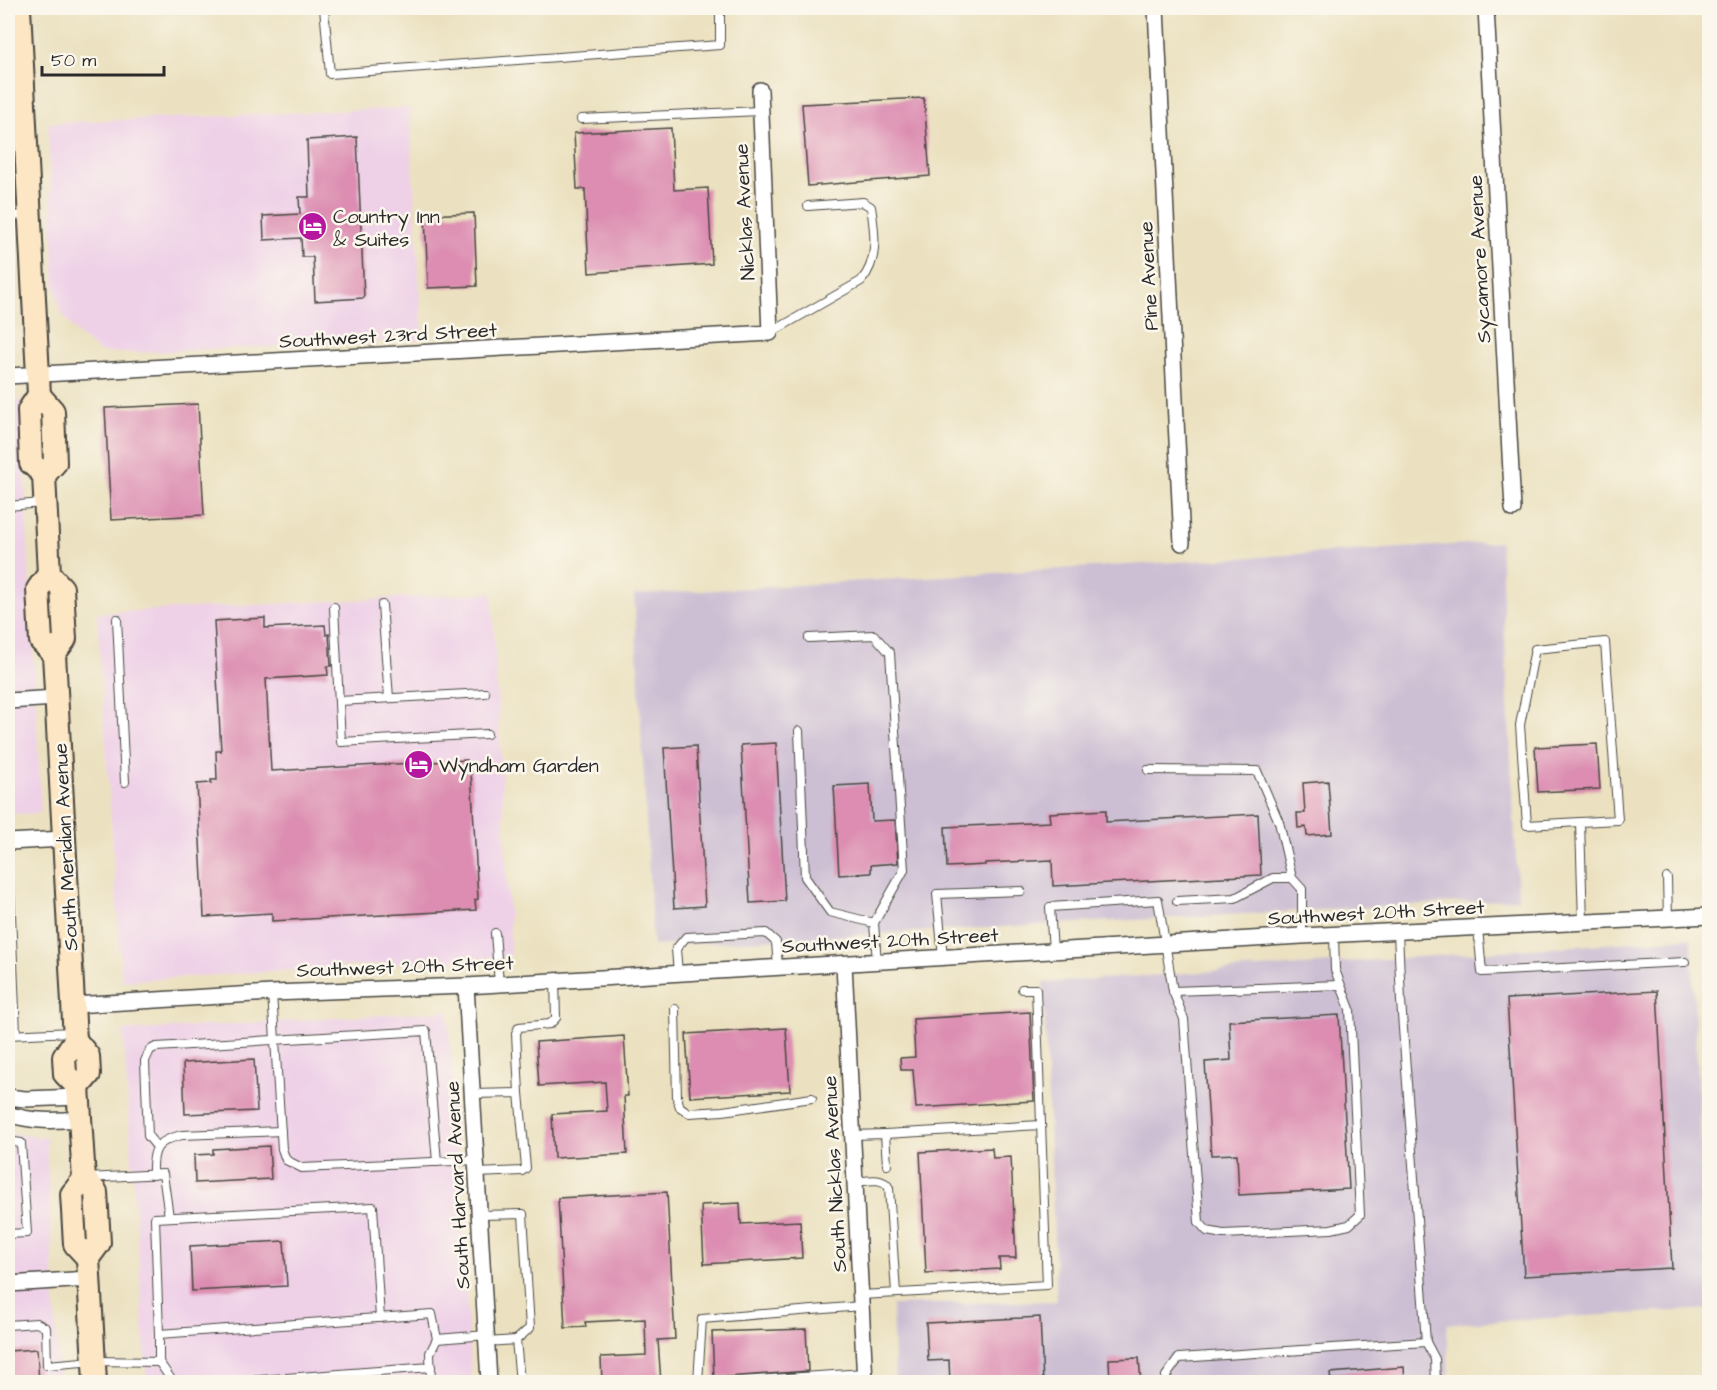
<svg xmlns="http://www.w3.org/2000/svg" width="1717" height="1390" font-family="'Architects Daughter',sans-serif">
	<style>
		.built { fill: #eed0e7 }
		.industrial { fill: #ccbed3 }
		.building { fill: #dc8db1 }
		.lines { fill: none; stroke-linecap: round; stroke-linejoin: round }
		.lane-casing { stroke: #484641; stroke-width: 10 }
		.street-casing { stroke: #484641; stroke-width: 18 }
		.secondary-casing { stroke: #484641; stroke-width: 26 }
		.lane { stroke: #fff; stroke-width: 8 }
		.street { stroke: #fff; stroke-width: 15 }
		.secondary { stroke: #fce6c4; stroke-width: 22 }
		.labels { text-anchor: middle; stroke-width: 5; stroke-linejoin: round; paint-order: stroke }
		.street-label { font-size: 20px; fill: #2b2b2b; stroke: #fbf7ec }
		.poi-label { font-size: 20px; fill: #2b2b2b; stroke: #fbf7ec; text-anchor: start }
	</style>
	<rect width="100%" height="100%" fill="#fbf7ec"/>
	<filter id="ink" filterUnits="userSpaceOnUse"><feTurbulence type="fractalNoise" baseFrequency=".0167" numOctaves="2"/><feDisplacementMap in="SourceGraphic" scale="12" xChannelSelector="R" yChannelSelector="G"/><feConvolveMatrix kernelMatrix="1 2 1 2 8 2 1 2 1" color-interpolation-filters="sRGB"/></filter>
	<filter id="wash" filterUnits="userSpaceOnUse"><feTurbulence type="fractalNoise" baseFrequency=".008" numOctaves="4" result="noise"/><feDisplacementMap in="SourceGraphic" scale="24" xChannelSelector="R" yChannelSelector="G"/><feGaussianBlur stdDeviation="1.35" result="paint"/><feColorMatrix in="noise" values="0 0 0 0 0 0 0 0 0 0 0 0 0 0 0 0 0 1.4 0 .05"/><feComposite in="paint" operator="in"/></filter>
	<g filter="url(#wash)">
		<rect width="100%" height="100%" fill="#ebe1c0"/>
		<g class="built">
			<polygon points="409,108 423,340 128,353 100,352 78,335 61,312 55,288 48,123"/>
			<polygon points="8,224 14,355 8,355"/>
			<polygon points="8,401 21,401 41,813 8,814"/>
			<polygon points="492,593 511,956 122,981 97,613"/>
			<polygon points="448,1011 472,1382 147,1382 123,1031"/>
			<polygon points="8,1133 46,1138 59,1382 8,1382"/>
		</g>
		<g class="industrial">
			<polygon points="1500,542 1518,899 653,946 634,595"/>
			<polygon points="1691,938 1709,1309 1447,1324 1449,1382 895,1382 892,1305 1057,1301 1043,983"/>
		</g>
		<g id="blocks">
			<g class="building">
				<polygon points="924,98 930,176 808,186 802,104"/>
				<polygon points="671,128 674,190 708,188 712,264 589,273 585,189 577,189 574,133"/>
				<polygon points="357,137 364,298 315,301 313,257 302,257 301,238 264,240 263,216 300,214 299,197 309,197 307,140"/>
				<polygon points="474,213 477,286 428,288 425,215"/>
				<polygon points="198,404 204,515 111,520 105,408"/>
				<polygon points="265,618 265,628 325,625 326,635 329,634 331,666 327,666 328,675 266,679 271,771 467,760 468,771 471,771 478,899 475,900 476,910 272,921 272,913 204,917 197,784 211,783 211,780 217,780 216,751 221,751 214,621"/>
				<polygon points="776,743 785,901 750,903 741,745"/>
				<polygon points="1597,744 1600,789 1538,792 1535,747"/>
				<polygon points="696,746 705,906 674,908 664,748"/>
				<polygon points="1328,781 1332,834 1307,836 1306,827 1298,828 1297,813 1305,813 1303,783"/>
				<polygon points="870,784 872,821 895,820 898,863 871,865 871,873 839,875 834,786"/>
				<polygon points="1106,810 1106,822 1258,814 1261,875 1053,886 1052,860 985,863 985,865 947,867 945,827 1050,822 1049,813"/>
				<polygon points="1657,991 1672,1268 1524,1276 1507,999"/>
				<polygon points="1030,1012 1034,1101 916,1108 913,1070 901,1070 900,1058 915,1057 913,1019"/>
				<polygon points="1339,1015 1349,1189 1239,1195 1237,1154 1211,1155 1205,1062 1231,1060 1229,1021"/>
				<polygon points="786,1028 790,1091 690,1097 686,1034"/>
				<polygon points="624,1036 628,1096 624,1096 627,1154 554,1158 552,1114 607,1111 605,1082 539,1086 536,1042"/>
				<polygon points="254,1059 257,1111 185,1114 183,1063"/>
				<polygon points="269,1146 271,1179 195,1183 194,1155 213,1154 213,1149"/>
				<polygon points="992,1148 993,1158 1011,1157 1016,1258 999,1258 1000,1269 926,1273 920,1152"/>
				<polygon points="667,1192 675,1339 658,1340 661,1383 602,1383 601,1357 646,1355 645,1319 585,1322 586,1327 565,1328 558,1198"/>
				<polygon points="740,1203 741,1224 800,1221 802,1258 704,1264 701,1205"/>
				<polygon points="284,1241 287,1286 192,1291 190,1246"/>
				<polygon points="1040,1317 1043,1383 950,1383 949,1360 928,1361 926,1323"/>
				<polygon points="806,1329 808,1371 714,1378 712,1332"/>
				<polygon points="37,1349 39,1383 8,1383 8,1351"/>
				<polygon points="1139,1358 1141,1383 1110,1383 1109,1359"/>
				<polygon points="1404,1367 1405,1383 1331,1383 1330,1373"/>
			</g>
		</g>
	</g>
	<g filter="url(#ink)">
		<use href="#blocks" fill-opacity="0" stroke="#484641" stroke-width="1.5"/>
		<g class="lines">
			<defs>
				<g id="lane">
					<polyline points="324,8 330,74 720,45 720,8"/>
					<polyline points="8,114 23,114"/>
					<polyline points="581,119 760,111"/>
					<polyline points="8,216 28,215"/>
					<path d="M770,333L861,281C879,261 875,232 871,207L863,202L808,206"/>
					<polyline points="8,506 42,503"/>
					<polyline points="382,605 389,698"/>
					<polyline points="334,607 341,742 487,734"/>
					<polyline points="117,619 125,782"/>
					<polyline points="809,638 874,635 890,653 904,870 874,923 877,962"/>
					<polyline points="339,701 485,693"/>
					<polyline points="799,731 805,877 830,912 874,923"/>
					<polyline points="1148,770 1257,771 1279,822 1292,878"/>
					<polyline points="1580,822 1527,825 1520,725 1535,649 1605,642 1618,820 1580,822 1583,923"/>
					<polyline points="1667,878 1668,919"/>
					<polyline points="8,891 10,891 16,1034"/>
					<polyline points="1177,901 1235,898 1273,878 1292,878 1302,889 1302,936"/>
					<polyline points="1478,928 1482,972 1685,962"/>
					<polyline points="1398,932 1401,1001 1426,1342 1435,1359 1436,1382"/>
					<polyline points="495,933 499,984"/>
					<polyline points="1053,951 1050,907 1158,900 1173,991 1184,1019 1199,1222 1207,1231 1223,1234 1331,1229 1349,1225 1360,1215 1350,1009 1335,970 1334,935"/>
					<polyline points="943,958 937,894 1021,891"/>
					<polyline points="678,973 676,949 686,937 766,933 776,942 778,967"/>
					<polyline points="1173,991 1340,985"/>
					<polyline points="272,993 282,1149 286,1160 302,1168 476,1160"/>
					<polyline points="675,1009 677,1098 680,1107 689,1113 723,1111 812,1098"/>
					<polyline points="8,1035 72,1032"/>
					<polyline points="519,1093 516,1033 519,1027 550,1024 556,1018 555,980"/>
					<polyline points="472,1094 519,1093 526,1168 522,1171 477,1173"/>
					<polyline points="885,1134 1041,1125"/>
					<polyline points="853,1135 885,1134 887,1165"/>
					<polyline points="8,1141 21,1143 27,1233 8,1234"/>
					<polyline points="157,1147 148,1136 145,1061 150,1050 156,1047 426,1031 437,1162"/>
					<path d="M153,1175C152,1149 156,1141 182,1135L281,1131"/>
					<polyline points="88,1178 163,1174 169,1217"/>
					<path d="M855,1182C867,1181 883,1176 889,1188L896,1293"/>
					<polyline points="479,1215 523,1214 530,1328 516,1340"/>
					<polyline points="861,1295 1047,1285 1036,989 1022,989"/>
					<polyline points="8,1325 37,1323 46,1328 47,1365 94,1361 159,1362 173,1382 177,1382"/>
					<polyline points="159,1334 155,1218 373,1207 380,1318"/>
					<polyline points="487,1342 516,1340 520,1382"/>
					<polyline points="159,1362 159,1334 432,1314 437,1339"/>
					<polyline points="234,1382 431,1367"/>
					<polyline points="431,1382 430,1353 437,1339 487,1335"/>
					<polyline points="698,1382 702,1319 861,1306"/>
					<polyline points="724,1382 865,1373"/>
					<polyline points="1167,1382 1166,1376 1179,1358 1426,1342"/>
				</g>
				<g id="street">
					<polyline points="1156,8 1182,543"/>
					<polyline points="1486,8 1513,509"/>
					<polyline points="8,376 770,333 760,90"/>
					<polyline points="8,701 56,698"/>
					<polyline points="8,842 64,839"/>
					<polyline points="844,964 865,1382"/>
					<polyline points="466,986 489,1382"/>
					<polyline points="74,1005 272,993 466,986 1302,936 1710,916"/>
					<polyline points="8,1097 25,1099 79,1097"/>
					<path d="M8,1114C32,1122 55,1121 80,1119"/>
					<polyline points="8,1284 89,1279"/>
				</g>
				<g id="secondary">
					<polyline points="19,8 39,395 29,410 31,463 44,475 49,574 38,589 41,641 54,654"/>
					<polyline points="39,395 53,411 55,463 44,475"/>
					<polyline points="49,574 62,588 65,639 54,654 75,1040 64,1057 65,1074 78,1087 84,1179 96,1192 99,1243 88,1258 95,1382"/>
					<polyline points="75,1040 88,1056 89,1074 78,1087"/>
					<polyline points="84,1179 72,1194 75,1244 88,1258"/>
				</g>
			</defs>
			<use href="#lane" class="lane-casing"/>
			<use href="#street" class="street-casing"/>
			<use href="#secondary" class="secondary-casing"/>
			<use href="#lane" class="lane"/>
			<use href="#street" class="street"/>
			<use href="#secondary" class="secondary"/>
		</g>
	</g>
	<defs>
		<symbol id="hotel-disc" viewBox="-11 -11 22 22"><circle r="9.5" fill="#b5179e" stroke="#fbf7ec"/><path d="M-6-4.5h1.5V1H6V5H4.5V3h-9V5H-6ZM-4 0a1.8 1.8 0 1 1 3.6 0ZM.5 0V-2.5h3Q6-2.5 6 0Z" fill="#fff"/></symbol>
	</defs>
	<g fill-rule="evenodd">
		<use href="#hotel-disc" x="296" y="210" width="33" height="33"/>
		<use href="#hotel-disc" x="402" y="748" width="33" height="33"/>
	</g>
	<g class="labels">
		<g class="street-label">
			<text transform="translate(744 212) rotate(-93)" y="7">Nicklas Avenue</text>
			<text transform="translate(1479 259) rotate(-93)" y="7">Sycamore Avenue</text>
			<text transform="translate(1148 276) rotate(-93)" y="7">Pine Avenue</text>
			<text transform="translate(388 335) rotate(-3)" y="7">Southwest 23rd Street</text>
			<text transform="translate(65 847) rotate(-93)" y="7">South Meridian Avenue</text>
			<text transform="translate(1376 912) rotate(-3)" y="7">Southwest 20th Street</text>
			<text transform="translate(890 940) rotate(-3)" y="7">Southwest 20th Street</text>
			<text transform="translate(405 966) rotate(-2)" y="7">Southwest 20th Street</text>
			<text transform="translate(834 1174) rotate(-93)" y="7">South Nicklas Avenue</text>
			<text transform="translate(457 1185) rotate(-93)" y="7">South Harvard Avenue</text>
		</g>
		<g class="poi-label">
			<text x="333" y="223">Country Inn<tspan x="333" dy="23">&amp; Suites</tspan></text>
			<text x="439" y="772">Wyndham Garden</text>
		</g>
	</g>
	<rect width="1717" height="1390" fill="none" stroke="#fbf7ec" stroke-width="30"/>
	<path d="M42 66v9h122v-9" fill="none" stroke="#2b2b2b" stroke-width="3"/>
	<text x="51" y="66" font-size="18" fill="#2b2b2b" stroke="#fbf7ec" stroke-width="4.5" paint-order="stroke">50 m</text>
</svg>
